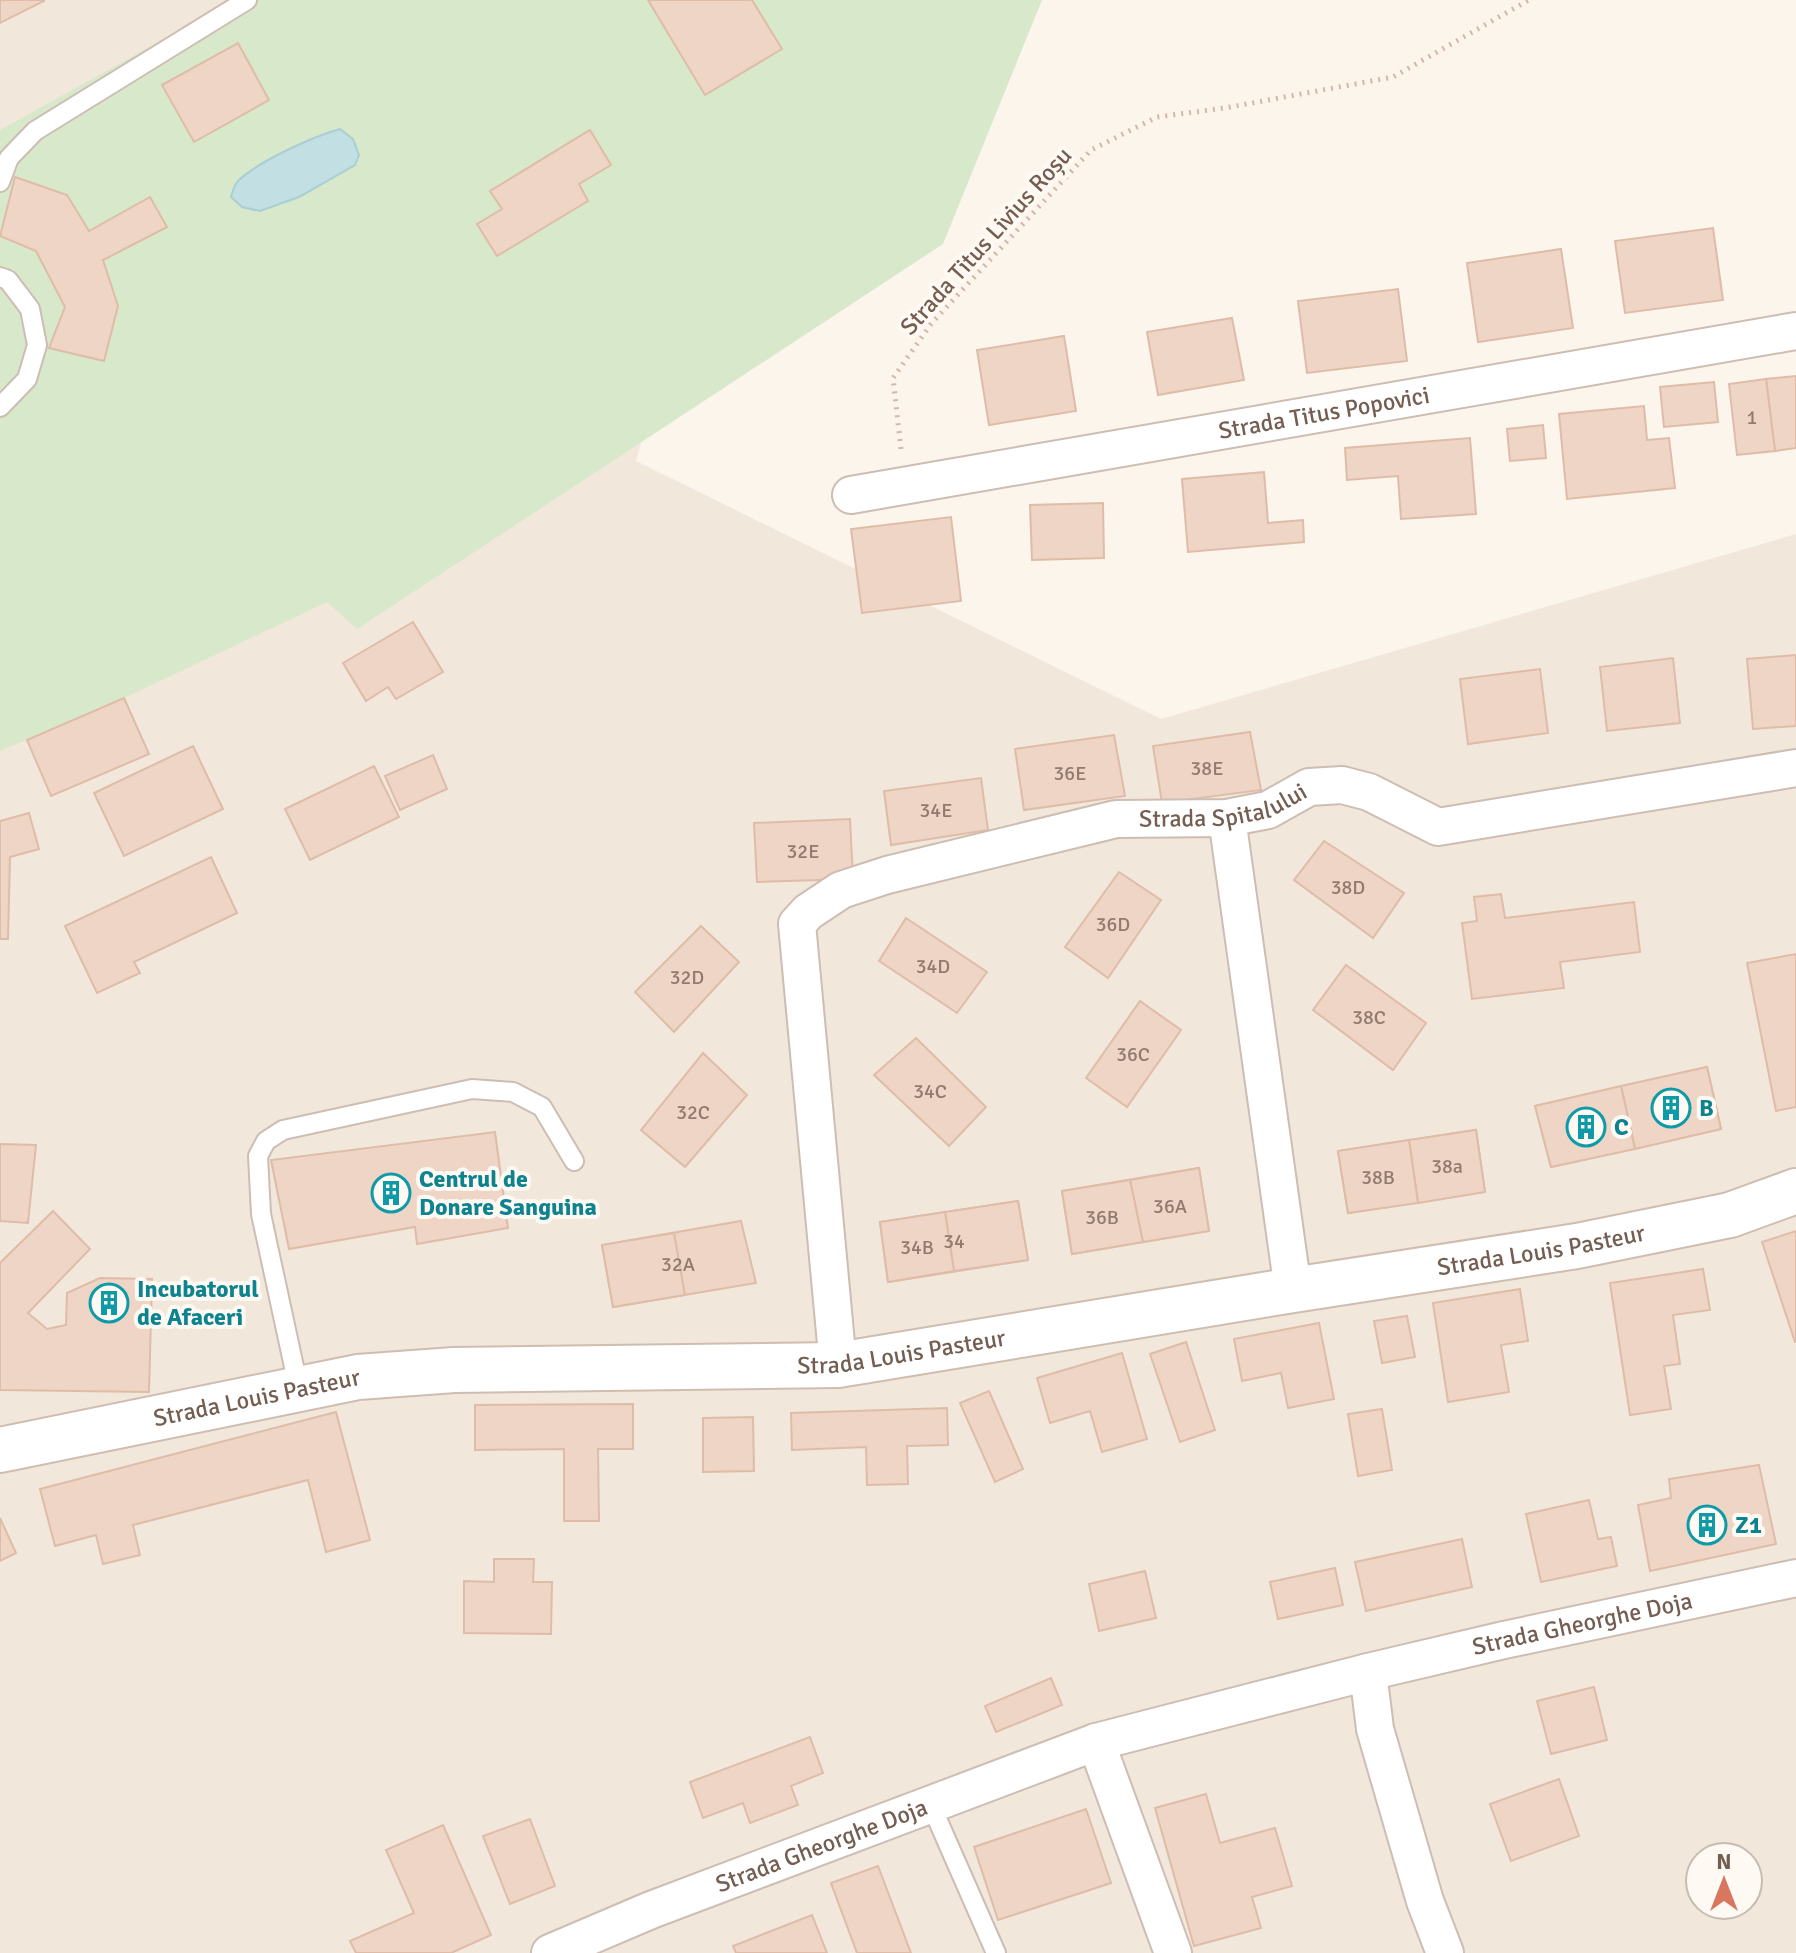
<svg xmlns="http://www.w3.org/2000/svg" width="1796" height="1953" font-family="Signika,sans-serif">
	<style>
		.residential { fill: #f2e7db; fill-rule: evenodd }
		.green { fill: #d7e8cb }
		.water { fill: #c2dfe3; stroke: #a9ced4; stroke-width: 2 }
		.building { fill: #eed5c6; stroke: #dfbca8; stroke-width: 2 }
		.lines { fill: none; stroke-linecap: round; stroke-linejoin: round }
		.service-casing { stroke: #cdbdb2; stroke-width: 22 }
		.minor-casing { stroke: #cdbdb2; stroke-width: 40 }
		.secondary-casing { stroke: #cfbdb0; stroke-width: 48 }
		.path { stroke: #d3b8a9; stroke-width: 5; stroke-dasharray: 2 6; stroke-linecap: butt }
		.service { stroke: #fff; stroke-width: 18 }
		.minor { stroke: #fff; stroke-width: 36 }
		.secondary { stroke: #fff; stroke-width: 44 }
		.labels { text-anchor: middle; stroke-width: 8; stroke-linejoin: round; paint-order: stroke }
		.number-label { font-size: 20px; fill: #927b6e }
		.street-label { font-size: 24px; fill: #745d51; stroke: #fef9f2 }
		.culture-label { font-size: 24px; font-weight: bold; fill: #0d838f; stroke: #fef9f2; text-anchor: start }
	</style>
	<rect width="100%" height="100%" fill="#fbf5ec"/>
	<path class="residential" d="M0,0H733L712,185L636,461L1161,719L1796,534V1953H0ZM1700,1857H1748V1905H1700Z"/>
	<polygon class="green" points="234,0 1042,0 943,244 357,629 327,602 124,698 0,751 0,130"/>
	<path class="water" d="M340,129L353,139L359,155L355,165L299,197L260,211L242,207L231,197C233,191 234,184 239,180C261,160 312,137 340,129Z"/>
	<g class="building">
		<polygon points="0,0 44,0 44,1 0,23"/>
		<polygon points="648,0 752,0 782,49 705,95"/>
		<polygon points="238,43 269,100 194,142 162,85"/>
		<polygon points="590,130 611,165 579,184 588,201 497,256 477,224 502,209 490,191"/>
		<polygon points="15,177 67,195 89,231 150,197 167,227 103,260 118,306 104,361 49,348 65,307 36,251 0,236"/>
		<polygon points="1713,228 1723,300 1625,313 1615,241"/>
		<polygon points="1561,249 1573,328 1478,342 1467,263"/>
		<polygon points="1398,289 1407,361 1307,373 1298,301"/>
		<polygon points="1232,318 1244,380 1158,395 1147,332"/>
		<polygon points="1064,336 1076,411 989,425 977,350"/>
		<polygon points="1796,376 1796,448 1775,451 1766,379"/>
		<polygon points="1766,379 1775,451 1737,455 1729,384"/>
		<polygon points="1714,382 1718,422 1664,427 1660,387"/>
		<polygon points="1644,406 1647,440 1669,438 1675,488 1567,499 1559,414"/>
		<polygon points="1543,425 1546,458 1510,461 1507,429"/>
		<polygon points="1470,438 1476,514 1401,519 1398,476 1347,480 1345,448"/>
		<polygon points="1264,472 1268,523 1303,520 1304,542 1188,552 1182,479"/>
		<polygon points="1103,503 1104,558 1032,560 1030,505"/>
		<polygon points="951,517 961,601 862,613 851,529"/>
		<polygon points="413,622 443,672 396,699 388,687 366,701 343,663"/>
		<polygon points="1796,655 1796,726 1753,729 1747,659"/>
		<polygon points="1673,658 1680,723 1607,731 1600,667"/>
		<polygon points="1540,669 1548,733 1468,744 1460,679"/>
		<polygon points="124,698 149,754 51,796 27,740"/>
		<polygon points="1250,732 1261,790 1162,803 1153,746"/>
		<polygon points="1114,735 1125,796 1024,810 1015,749"/>
		<polygon points="193,746 223,809 124,856 94,793"/>
		<polygon points="433,755 447,789 400,810 385,776"/>
		<polygon points="374,766 399,817 310,860 285,809"/>
		<polygon points="981,778 988,830 891,845 884,791"/>
		<polygon points="29,813 39,849 10,857 8,939 0,939 0,821"/>
		<polygon points="850,819 853,879 757,882 754,823"/>
		<polygon points="1324,841 1404,893 1373,938 1294,880"/>
		<polygon points="211,857 237,913 134,962 140,973 97,993 65,926"/>
		<polygon points="1119,872 1161,900 1108,978 1065,947"/>
		<polygon points="1501,894 1505,918 1634,902 1640,952 1560,962 1564,988 1472,999 1462,923 1477,921 1474,897"/>
		<polygon points="906,918 987,972 957,1013 879,961"/>
		<polygon points="701,926 739,962 674,1032 635,992"/>
		<polygon points="1796,954 1796,1107 1776,1111 1747,963"/>
		<polygon points="1346,965 1426,1023 1393,1070 1313,1010"/>
		<polygon points="1140,1001 1181,1030 1127,1107 1086,1078"/>
		<polygon points="916,1038 986,1107 949,1146 874,1075"/>
		<polygon points="703,1053 747,1095 685,1167 641,1130"/>
		<polygon points="1707,1067 1721,1129 1551,1167 1535,1106"/>
		<polygon points="1707,1067 1721,1129 1635,1149 1621,1086"/>
		<polygon points="1621,1086 1635,1149 1551,1167 1535,1106"/>
		<polygon points="1476,1130 1485,1192 1348,1213 1338,1151"/>
		<polygon points="1476,1130 1485,1192 1418,1203 1409,1140"/>
		<polygon points="495,1132 508,1228 417,1244 415,1227 289,1249 271,1160"/>
		<polygon points="1409,1140 1418,1203 1348,1213 1338,1151"/>
		<polygon points="0,1144 36,1145 28,1223 0,1221"/>
		<polygon points="1199,1168 1209,1231 1072,1254 1062,1191"/>
		<polygon points="1199,1168 1209,1231 1143,1242 1130,1180"/>
		<polygon points="1130,1180 1143,1242 1072,1254 1062,1191"/>
		<polygon points="1018,1201 1028,1260 888,1282 880,1222"/>
		<polygon points="1018,1201 1028,1260 954,1271 945,1212"/>
		<polygon points="53,1211 90,1249 28,1313 47,1329 66,1325 67,1293 100,1278 152,1279 149,1392 0,1390 0,1263"/>
		<polygon points="945,1212 954,1271 888,1282 880,1222"/>
		<polygon points="741,1221 756,1283 613,1307 602,1245"/>
		<polygon points="1796,1231 1796,1342 1795,1342 1762,1242"/>
		<polygon points="674,1233 685,1295 613,1307 602,1245"/>
		<polygon points="1703,1269 1710,1310 1673,1315 1680,1364 1664,1366 1671,1409 1630,1415 1610,1283"/>
		<polygon points="1520,1289 1528,1341 1501,1345 1509,1392 1448,1402 1433,1303"/>
		<polygon points="1407,1316 1415,1357 1382,1363 1374,1321"/>
		<polygon points="1319,1323 1334,1399 1288,1408 1281,1373 1242,1381 1234,1339"/>
		<polygon points="1186,1342 1215,1430 1180,1442 1150,1354"/>
		<polygon points="1122,1353 1147,1439 1102,1452 1090,1411 1050,1423 1037,1378"/>
		<polygon points="989,1391 1023,1469 995,1482 960,1403"/>
		<polygon points="633,1404 633,1449 598,1449 599,1521 564,1521 564,1449 475,1450 475,1405"/>
		<polygon points="947,1408 948,1445 907,1446 908,1484 867,1485 866,1447 792,1450 791,1413"/>
		<polygon points="1382,1409 1392,1470 1358,1476 1348,1414"/>
		<polygon points="336,1412 370,1540 326,1552 308,1480 133,1525 140,1555 103,1564 96,1535 55,1546 40,1489"/>
		<polygon points="753,1417 754,1471 703,1472 703,1418"/>
		<polygon points="1759,1465 1776,1544 1650,1571 1638,1505 1671,1498 1669,1479"/>
		<polygon points="1589,1500 1598,1539 1611,1537 1617,1566 1541,1582 1526,1514"/>
		<polygon points="0,1518 16,1553 0,1561"/>
		<polygon points="1462,1539 1472,1587 1366,1611 1355,1562"/>
		<polygon points="494,1559 534,1559 533,1582 552,1582 551,1634 464,1633 464,1581 494,1582"/>
		<polygon points="1335,1568 1343,1605 1278,1619 1270,1582"/>
		<polygon points="1145,1571 1156,1618 1099,1631 1089,1584"/>
		<polygon points="1051,1678 1062,1705 996,1732 985,1706"/>
		<polygon points="1594,1687 1607,1740 1551,1754 1537,1701"/>
		<polygon points="810,1737 823,1773 791,1786 798,1805 750,1823 743,1803 703,1818 690,1782"/>
		<polygon points="1559,1779 1579,1836 1511,1861 1490,1804"/>
		<polygon points="1206,1794 1220,1843 1275,1828 1292,1886 1252,1897 1261,1928 1194,1946 1155,1808"/>
		<polygon points="1086,1809 1111,1883 998,1920 974,1847"/>
		<polygon points="530,1819 555,1886 510,1904 483,1836"/>
		<polygon points="443,1825 491,1935 451,1953 356,1953 350,1941 414,1913 386,1850"/>
		<polygon points="878,1866 911,1953 857,1953 831,1883"/>
		<polygon points="812,1915 827,1953 736,1953 733,1946"/>
	</g>
	<g class="lines">
		<defs>
			<g id="service">
				<polyline points="0,182 9,158 35,131 247,0"/>
				<polyline points="0,277 8,280 30,309 37,345 27,379 0,407"/>
				<polyline points="299,1390 261,1214 258,1156 266,1141 283,1130 472,1089 513,1092 542,1107 574,1161"/>
				<polyline points="931,1805 996,1953"/>
			</g>
			<g id="minor">
				<path id="s1" d="M851,495L1796,331"/>
				<polyline points="1227,818 1293,1290"/>
				<path id="s2" d="M838,1365L797,924L808,912L841,890L887,875L1116,819L1227,818L1268,810L1309,787L1342,785L1369,792L1438,827L1796,768"/>
				<polyline points="1368,1672 1375,1729 1425,1901 1445,1953"/>
				<polyline points="1096,1742 1173,1953"/>
				<path id="s3" d="M550,1953L651,1910L1096,1742L1368,1672L1504,1640L1796,1578"/>
			</g>
			<g id="secondary">
				<path id="s4" d="M0,1450L358,1377L454,1370L838,1365L1293,1290L1577,1246L1730,1215L1796,1191"/>
			</g>
		</defs>
		<use href="#service" class="service-casing"/>
		<use href="#minor" class="minor-casing"/>
		<use href="#secondary" class="secondary-casing"/>
		<polyline class="path" points="901,449 893,378 931,324 1091,150 1157,117 1225,108 1393,77 1529,0"/>
		<use href="#service" class="service"/>
		<use href="#minor" class="minor"/>
		<use href="#secondary" class="secondary"/>
	</g>
	<defs>
		<symbol id="building-ring" viewBox="-11 -11 22 22"><circle r="9.5" fill="#fef9f2" stroke="#0f9aa8" stroke-width="1.5"/><path d="M-4-6H4V6H1V3H-1V6H-4ZM-2.5-4.3h1.7v1.8h-1.7ZM.8-4.3h1.7v1.8H.8ZM-2.5-1h1.7V.8h-1.7ZM.8-1h1.7V.8H.8Z" fill="#0f9aa8"/></symbol>
	</defs>
	<g fill-rule="evenodd">
		<use href="#building-ring" x="1649" y="1086" width="44" height="44"/>
		<use href="#building-ring" x="1564" y="1105" width="44" height="44"/>
		<use href="#building-ring" x="369" y="1171" width="44" height="44"/>
		<use href="#building-ring" x="87" y="1281" width="44" height="44"/>
		<use href="#building-ring" x="1685" y="1503" width="44" height="44"/>
	</g>
	<g class="labels">
		<g class="number-label">
			<text x="1752" y="424">1</text>
			<text x="1207" y="775">38E</text>
			<text x="1070" y="780">36E</text>
			<text x="936" y="817">34E</text>
			<text x="803" y="858">32E</text>
			<text x="1348" y="894">38D</text>
			<text x="1113" y="931">36D</text>
			<text x="933" y="973">34D</text>
			<text x="687" y="984">32D</text>
			<text x="1369" y="1024">38C</text>
			<text x="1133" y="1061">36C</text>
			<text x="930" y="1098">34C</text>
			<text x="693" y="1119">32C</text>
			<text x="1447" y="1173">38a</text>
			<text x="1378" y="1184">38B</text>
			<text x="1170" y="1213">36A</text>
			<text x="1102" y="1224">36B</text>
			<text x="954" y="1248">34</text>
			<text x="917" y="1254">34B</text>
			<text x="678" y="1271">32A</text>
		</g>
		<g class="street-label">
			<text transform="translate(986 241) rotate(-48)" y="8">Strada Titus Livius Roșu</text>
			<text dy="8" stroke="none"><textPath href="#s1" startOffset="480">Strada Titus Popovici</textPath></text>
			<text dy="8" stroke="none"><textPath href="#s2" startOffset="892">Strada Spitalului</textPath></text>
			<text dy="8" stroke="none"><textPath href="#s4" startOffset="1558">Strada Louis Pasteur</textPath></text>
			<text dy="8" stroke="none"><textPath href="#s4" startOffset="910">Strada Louis Pasteur</textPath></text>
			<text dy="8" stroke="none"><textPath href="#s4" startOffset="262">Strada Louis Pasteur</textPath></text>
			<text dy="8" stroke="none"><textPath href="#s3" startOffset="1086">Strada Gheorghe Doja</textPath></text>
			<text dy="8" stroke="none"><textPath href="#s3" startOffset="292">Strada Gheorghe Doja</textPath></text>
		</g>
		<g class="culture-label">
			<text x="1699" y="1116">B</text>
			<text x="1614" y="1135">C</text>
			<text x="419" y="1187">Centrul de<tspan x="419" dy="28">Donare Sanguina</tspan></text>
			<text x="137" y="1297">Incubatorul<tspan x="137" dy="28">de Afaceri</tspan></text>
			<text x="1735" y="1533">Z1</text>
		</g>
	</g>
	<g transform="translate(1724 1881)"><circle r="38" fill="#fef9f2" stroke="#c7bbb2" stroke-width="2"/>
	<path d="M0-6L14 30L0 20L-14 30Z" fill="#d7775f"/>
	<text y="-12" font-size="22" font-weight="bold" text-anchor="middle" fill="#745d51">N</text>
	</g>
</svg>
